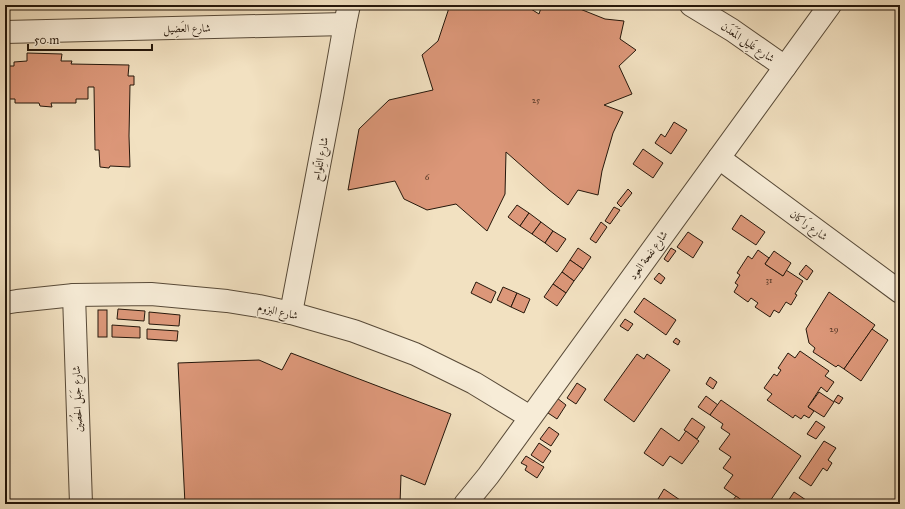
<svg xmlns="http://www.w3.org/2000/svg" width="905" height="509" font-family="'IM FELL Great Primer',Amiri,serif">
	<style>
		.building { fill: #dc9779; stroke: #25170b }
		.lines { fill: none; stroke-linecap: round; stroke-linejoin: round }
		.minor-casing { stroke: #584a38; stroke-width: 24 }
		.minor { stroke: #f7ecd7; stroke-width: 22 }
		.labels { text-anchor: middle; stroke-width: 3; stroke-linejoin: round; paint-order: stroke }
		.number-label { font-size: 9px; fill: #533726 }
		.street-label { font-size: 11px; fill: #25170b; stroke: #f7ecd7 }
	</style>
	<rect width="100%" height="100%" fill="#f2e1c1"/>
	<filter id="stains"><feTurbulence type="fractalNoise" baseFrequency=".005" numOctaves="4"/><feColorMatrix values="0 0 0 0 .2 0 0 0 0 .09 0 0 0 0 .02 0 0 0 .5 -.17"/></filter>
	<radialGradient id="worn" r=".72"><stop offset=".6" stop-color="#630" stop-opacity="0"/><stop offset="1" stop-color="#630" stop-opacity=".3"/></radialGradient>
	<g class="building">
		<polygon points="449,5 530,5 531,9 539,14 542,5 570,5 605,19 624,21 620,39 636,50 619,66 632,94 604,105 623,112 613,133 602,171 598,195 578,190 568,205 549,190 506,152 505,194 487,231 456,204 427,210 404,199 395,181 348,190 359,129 389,100 433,90 422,55 438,41 448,11"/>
		<polygon points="27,53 62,54 61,61 72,61 71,64 129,65 128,76 134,76 134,85 130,85 129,136 130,167 110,166 109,168 100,167 99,150 95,150 94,87 88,87 88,99 76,99 76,103 51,103 52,107 40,106 39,103 15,103 15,99 5,99 5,66 14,66 14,62 27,61"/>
		<polygon points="674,122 687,130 671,154 655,143 661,134 665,137"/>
		<polygon points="643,149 663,163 653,178 633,164"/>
		<polygon points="628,189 632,193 621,207 617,203"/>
		<polygon points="517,205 529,213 520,226 508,217"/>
		<polygon points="614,207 620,210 610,224 605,221"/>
		<polygon points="529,213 541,222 532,234 520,226"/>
		<polygon points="741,215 765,232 756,245 732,229"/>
		<polygon points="541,222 553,231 545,243 532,234"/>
		<polygon points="601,222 607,227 596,243 590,239"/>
		<polygon points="553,231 566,239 557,252 545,243"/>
		<polygon points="688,232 703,242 693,258 677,247"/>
		<polygon points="578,248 591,257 583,269 570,260"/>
		<polygon points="671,248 676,251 668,262 664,259"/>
		<polygon points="758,250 769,258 765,264 783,276 786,270 803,281 795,294 797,295 791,305 786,302 779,313 774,310 770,317 755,307 758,303 751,298 748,302 734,292 738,285 735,283 740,275 737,273 748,256 752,259"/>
		<polygon points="774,251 791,263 783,276 765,264"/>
		<polygon points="570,260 583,269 574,281 562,272"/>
		<polygon points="806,265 813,271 807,280 799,274"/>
		<polygon points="562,272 574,281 566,293 553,284"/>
		<polygon points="659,273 665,278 661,284 654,279"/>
		<polygon points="476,282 496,292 491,303 471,293"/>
		<polygon points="553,284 566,293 557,306 544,297"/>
		<polygon points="503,287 517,293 511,307 497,300"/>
		<polygon points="829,292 875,325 844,369 838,365 836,367 813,352 815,348 809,343 806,329"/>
		<polygon points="517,293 530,299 524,313 511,307"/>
		<polygon points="644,298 676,320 666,335 634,312"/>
		<polygon points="118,309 145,311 144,321 117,319"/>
		<rect x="98" y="310" width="9" height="27"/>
		<polygon points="149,312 180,315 179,326 149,324"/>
		<polygon points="625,319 633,324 628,331 620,326"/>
		<polygon points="112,325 140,327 140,338 112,337"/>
		<polygon points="147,329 178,331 177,341 147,339"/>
		<polygon points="872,329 888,340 861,381 844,369"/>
		<polygon points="676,338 680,341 678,345 673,342"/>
		<polygon points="800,351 829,371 825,376 834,382 827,392 821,387 808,407 814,411 809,418 804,415 801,419 795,415 793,418 767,400 772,394 764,388 774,374 777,376 781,370 778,368 788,353 795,358"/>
		<polygon points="291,353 451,414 425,485 401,475 400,504 185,504 178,363 259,360 282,370"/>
		<polygon points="637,354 644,359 647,354 670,370 634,422 604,400"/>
		<polygon points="710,377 717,382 713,389 706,384"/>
		<polygon points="577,383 586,389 576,404 567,398"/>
		<polygon points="819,392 834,402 824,417 808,407"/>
		<polygon points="838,395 843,398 839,404 834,401"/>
		<polygon points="706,396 718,405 710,415 698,407"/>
		<polygon points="557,398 566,405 557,419 548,413"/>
		<polygon points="721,400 801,456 768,504 747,504 724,488 733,475 723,468 731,457 719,449 730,434 721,428 723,424 710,415"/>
		<polygon points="692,418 705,427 697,439 684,430"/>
		<polygon points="816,421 825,427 816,439 807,434"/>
		<polygon points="549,427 559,434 551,446 540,439"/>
		<polygon points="661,428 679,441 686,431 699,441 682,464 670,456 663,466 644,453"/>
		<polygon points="824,441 836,448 828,460 832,463 827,471 823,468 811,486 799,478"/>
		<polygon points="539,443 551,451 543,463 531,455"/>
		<polygon points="526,456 544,467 537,478 525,470 527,466 521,463"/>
		<polygon points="664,489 680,500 678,504 655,504"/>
		<polygon points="794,492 809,502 808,504 786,504"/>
		<polygon points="736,496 747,504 730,504"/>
	</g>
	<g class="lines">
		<defs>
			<g id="minor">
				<polyline points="691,5 732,30 785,67"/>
				<polyline points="5,32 345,24"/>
				<polyline points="719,158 900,292"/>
				<polyline points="74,295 81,504"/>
				<polyline points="5,303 17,301 74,295 151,294 227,301 259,306 291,313 354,331 415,354 474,383 530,417"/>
				<polyline points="291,313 332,97 345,24 349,5"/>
				<polyline points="465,504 488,476 830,5"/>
			</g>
		</defs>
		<use href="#minor" class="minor-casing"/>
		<use href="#minor" class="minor"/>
	</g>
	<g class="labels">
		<g class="number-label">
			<text x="536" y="103">25</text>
			<text x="427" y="180">6</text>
			<text x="769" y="283">31</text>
			<text x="834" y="332">29</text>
		</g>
		<g class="street-label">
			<text transform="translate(187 28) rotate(-1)" y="4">شارع العَضِيل</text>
			<text transform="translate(748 42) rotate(34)" y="4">شارع غَلِيل المَعَدَن</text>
			<text transform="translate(320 159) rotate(-79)" y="4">شارع التِّلواح</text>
			<text transform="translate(809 225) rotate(36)" y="4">شارع رَاكان</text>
			<text transform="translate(648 255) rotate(-54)" y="4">شارع نفحة العود</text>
			<text transform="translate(278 311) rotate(13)" y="4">شارع البزوم</text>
			<text transform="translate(77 399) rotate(-92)" y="4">شارع جَبَل الحُصَين</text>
		</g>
	</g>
	<rect width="905" height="509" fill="none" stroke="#f2e1c1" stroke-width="20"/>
	<rect x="6" y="6" width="893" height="497" fill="none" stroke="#25170b" stroke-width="2"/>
	<rect x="10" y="10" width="885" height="489" fill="none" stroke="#25170b"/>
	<path d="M28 44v6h124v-6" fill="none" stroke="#25170b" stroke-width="2"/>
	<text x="34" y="44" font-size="12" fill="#25170b" stroke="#f7ecd7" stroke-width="3" paint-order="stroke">50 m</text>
	<rect width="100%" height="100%" filter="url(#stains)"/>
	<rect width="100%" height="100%" fill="url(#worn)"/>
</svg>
